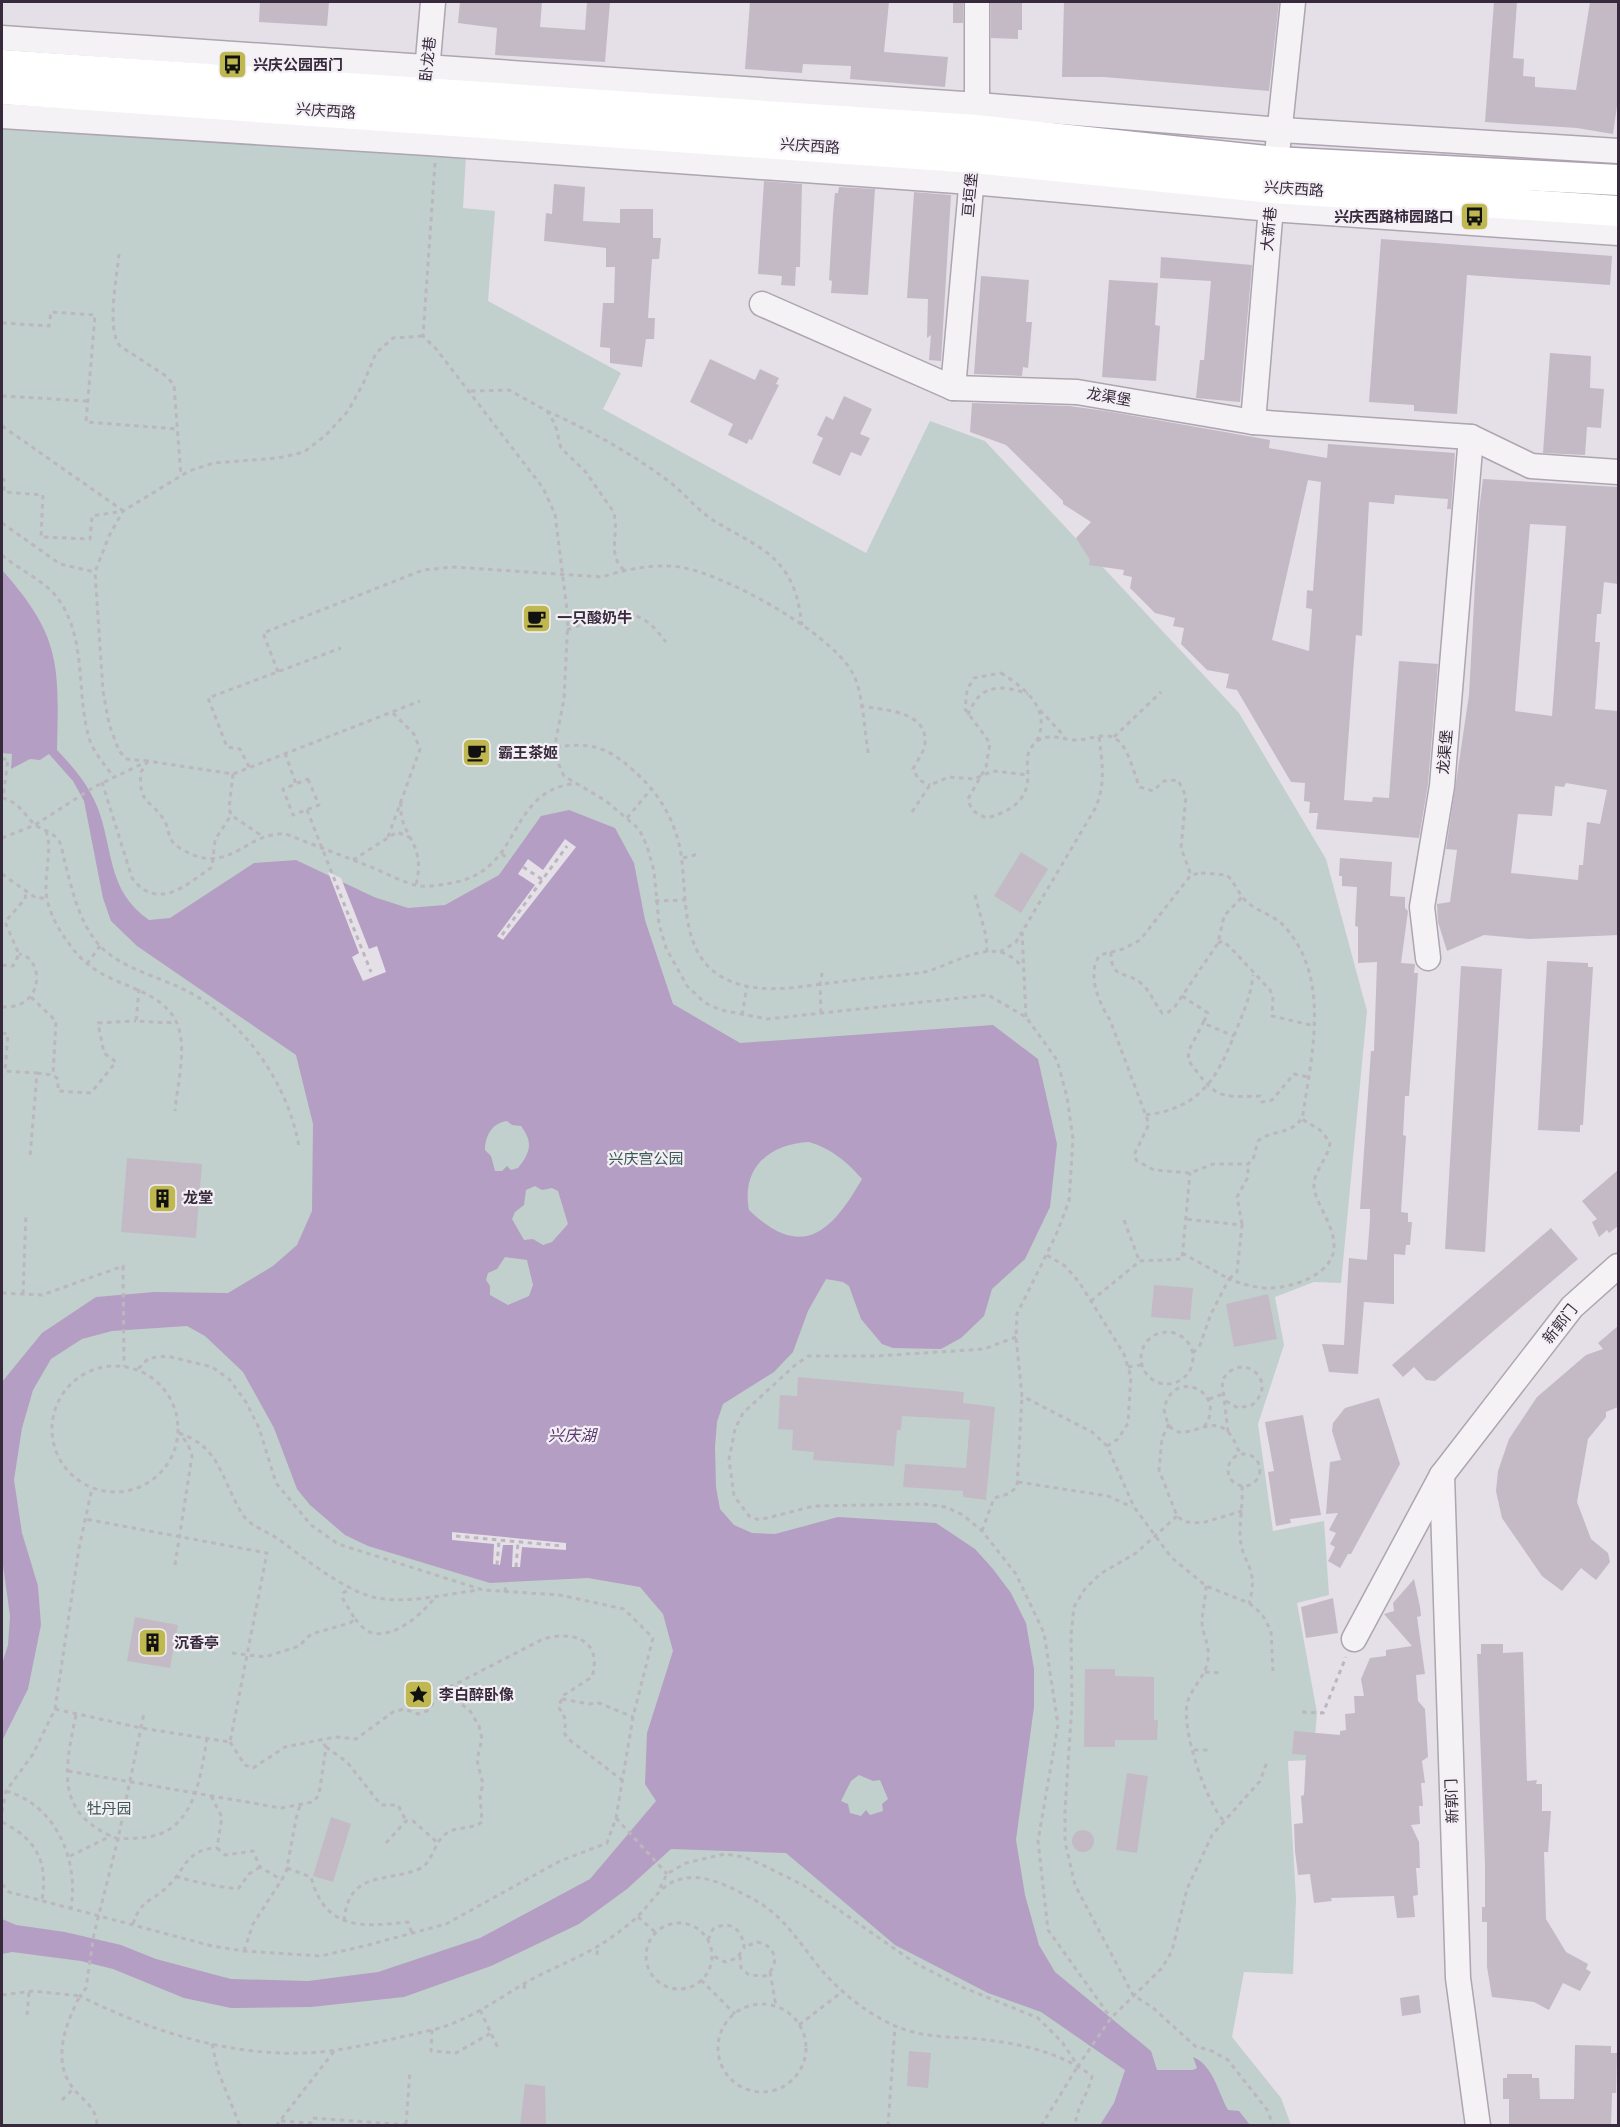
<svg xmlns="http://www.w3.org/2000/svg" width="1620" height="2127" font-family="Inter,'Noto Sans SC',sans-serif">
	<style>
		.green { fill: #c1d0cd }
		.water { fill: #b49ec3; fill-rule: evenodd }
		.pier { fill: #e5dfe7 }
		.building { fill: #c3bac6; fill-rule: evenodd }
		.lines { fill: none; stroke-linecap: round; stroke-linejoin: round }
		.minor-casing { stroke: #ada5b0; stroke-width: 27 }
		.major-casing { stroke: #aca0b1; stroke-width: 33 }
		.path { stroke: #bcb6be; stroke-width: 3; stroke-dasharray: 4.5 4.5; stroke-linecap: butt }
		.minor { stroke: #f5f2f6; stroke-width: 24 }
		.major { stroke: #fff; stroke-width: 30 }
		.labels { text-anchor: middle; stroke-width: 4.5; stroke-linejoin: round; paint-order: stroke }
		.street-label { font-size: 15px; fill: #372a3c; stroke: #f3eff5 }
		.poi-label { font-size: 15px; font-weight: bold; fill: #372a3c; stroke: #f3eff5; text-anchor: start }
		.park-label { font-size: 15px; fill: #395753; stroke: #f3eff5 }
		.water-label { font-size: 16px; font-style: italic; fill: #59386c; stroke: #f3eff5 }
	</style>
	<rect width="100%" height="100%" fill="#e5dfe7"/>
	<polygon class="green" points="2,127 466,156 463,208 495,211 488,301 621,373 603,409 866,553 930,421 985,441 1239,713 1326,859 1367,1011 1341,1283 1314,1282 1275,1297 1284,1345 1258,1424 1273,1531 1324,1521 1329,1595 1297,1603 1317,1713 1313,1760 1288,1761 1296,1899 1293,1974 1244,1972 1232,2037 1281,2098 1291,2125 2,2125"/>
	<path class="water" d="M2,570C61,636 59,665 57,750C74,768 87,783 97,806C114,849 106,890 149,920L170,918L254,863L296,860L374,897L408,908L445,905L499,875L541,816L569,810L615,828L634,863L645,920L673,1004L740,1043L993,1025L1038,1059L1057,1144L1050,1207L1025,1259L992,1289L984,1316L961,1338L941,1349L893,1348L882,1344L861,1319L849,1286L843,1282L826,1279L808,1311L793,1352L774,1372L723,1404L717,1422L715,1447L716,1487L720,1509L734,1525L752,1533L775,1534L838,1517L936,1523L975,1549L993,1569L1011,1593L1026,1623L1034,1669V1707L1016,1840L1025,1895L1039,1945L1055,1972L1151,2051L1157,2070H1193L1197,2068L1193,2057C1213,2065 1218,2092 1228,2110L1239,2111L1250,2125H1100L1114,2103L1125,2070L1041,2012L988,1993L895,1945L786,1853L671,1849L627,1889L579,1924L491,1966L404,1997L311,2007L231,2008L184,1998L113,1969L81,1961L12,1952L2,1954V1919L16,1925L65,1932L121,1945L156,1959L231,1979L308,1981L378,1972L480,1938L590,1879L656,1801L645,1784L647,1733L673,1651L663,1614L640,1587L588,1578L490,1583L368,1546L345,1535L310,1505L297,1489L274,1428L243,1372L205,1336L187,1326L112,1331L82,1339L51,1359L33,1390L22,1428L14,1480L22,1533L38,1586L41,1625L28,1689L2,1741V1664L8,1645L10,1616L2,1558V1382L42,1333L96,1297L154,1292L228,1293L273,1266L297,1245L312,1211L313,1124L296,1055L137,946L111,921L103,898L84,801L73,781L49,754L40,760L30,759L11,769L12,754L2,753V757ZM507,1121L512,1125L521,1126C533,1142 531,1152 518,1168L511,1170L507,1166L502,1171H495L491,1156L485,1150C485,1136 492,1123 507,1121ZM809,1142C832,1149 846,1161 862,1179C831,1233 802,1261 749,1210C741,1168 769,1144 809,1142ZM535,1186L542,1190L552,1188L558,1191L568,1224L552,1242L543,1245L533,1239L524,1240L512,1219L515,1212L524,1205L526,1190ZM505,1257L527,1260L533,1285L529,1296L508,1305L490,1295V1286L486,1280L488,1273L497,1269ZM859,1775L873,1781L880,1780L888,1799L882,1804L883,1811L870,1815L866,1810L861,1816L850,1813L848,1804L841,1801L851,1781Z"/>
	<g class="pier">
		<polygon points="565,839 576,847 503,940 497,936 535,885 518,874 528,859 543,870"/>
		<polygon points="328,872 341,878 369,949 377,946 386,972 363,981 352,957 359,953"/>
		<polygon points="452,1532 566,1543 566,1550 522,1547 520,1567 512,1567 513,1545 503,1545 500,1565 493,1564 494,1544 452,1540"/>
	</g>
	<g class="building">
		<polygon points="260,2 329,2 327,26 259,22"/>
		<polygon points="460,2 542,2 540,27 585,30 587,2 610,2 605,62 495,55 497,28 458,23"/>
		<polygon points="750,2 889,2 884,52 948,57 945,87 850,79 851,66 803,64 802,73 745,69"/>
		<rect x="953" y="2" width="10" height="21"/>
		<polygon points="991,2 1022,2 1022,30 1018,30 1018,39 991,38"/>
		<polygon points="1064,2 1279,2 1269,91 1104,77 1062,77"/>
		<polygon points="1494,2 1517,2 1513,58 1524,59 1523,76 1535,77 1535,87 1576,90 1590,2 1618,2 1618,99 1613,134 1577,128 1485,122"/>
		<polygon points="764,181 802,184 800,267 796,267 795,286 781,285 782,276 758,274"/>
		<polygon points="554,184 585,187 583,221 620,223 620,209 653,209 653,238 661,238 659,259 652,259 648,318 655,318 654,339 646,339 642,367 610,363 610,348 600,347 603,303 614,303 615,267 606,267 606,248 544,241 546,213 552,214"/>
		<polygon points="839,187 875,189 868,295 831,293 832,281 829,280 833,214 835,193 838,193"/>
		<polygon points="914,192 951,195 941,361 929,360 931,335 927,338 928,299 907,298"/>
		<polygon points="1381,239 1612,256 1610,285 1467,275 1457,414 1414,411 1414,405 1369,402"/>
		<polygon points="1161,257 1252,265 1240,402 1196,398 1200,360 1204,360 1211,281 1160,278"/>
		<polygon points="981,276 1029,280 1026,322 1032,322 1028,368 1023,367 1022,376 974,374"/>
		<polygon points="1109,280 1158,283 1155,325 1160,326 1156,381 1102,377"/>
		<polygon points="1550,353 1591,356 1590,388 1604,389 1601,428 1587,427 1585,455 1543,453"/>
		<polygon points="710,359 755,380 760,369 779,378 776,384 779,385 763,417 752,440 749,439 747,444 728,435 733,424 690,402"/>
		<polygon points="844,396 872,409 860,434 870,438 861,456 851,452 840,476 812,463 823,438 817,435 826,416 833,420"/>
		<path d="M972,403L1069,406L1106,411L1270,440L1269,448L1327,458L1328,444L1455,453L1451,509H1447L1448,499L1395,495L1394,504L1369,502L1362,636L1356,635L1353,673L1344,800L1372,802L1373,797L1389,798L1399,661L1438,664L1428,784L1419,838L1316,829L1318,813H1309L1310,802L1304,801L1305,783L1291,782L1237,690L1226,688L1229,674L1207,670L1181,644L1184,628L1173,626L1175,618L1155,613L1130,588L1132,577L1123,575L1124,570L1089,565L1090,560L1076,538L1091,522L1063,504V501L1006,445L970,432ZM1308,480L1321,482L1313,591L1307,590L1306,608L1312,609L1309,651L1272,640Z"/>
		<path d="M1483,479L1618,487V584L1604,582L1601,614H1597L1595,642H1600L1595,709L1618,711V935L1529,939L1484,935L1447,951L1438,922L1437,904L1450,902L1457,850L1446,849L1469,695L1479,511ZM1530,524L1566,526L1552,716L1515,711ZM1566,783L1607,790L1600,824L1587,822L1583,865H1579L1578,880L1511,873L1518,814L1552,816L1555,786L1564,787Z"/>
		<polygon points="1021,852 1048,869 1021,913 994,896"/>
		<polygon points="1340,858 1392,862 1390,896 1405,897 1405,908 1408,911 1401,963 1415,964 1414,973 1418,973 1409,1096 1405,1096 1403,1135 1406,1136 1401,1212 1408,1213 1408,1222 1412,1222 1410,1245 1406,1245 1405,1255 1394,1254 1394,1304 1364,1302 1358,1374 1329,1372 1322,1344 1344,1345 1349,1258 1367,1260 1370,1219 1370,1209 1360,1209 1371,1051 1374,1051 1377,962 1358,963 1358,927 1355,926 1357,887 1342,886 1342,876 1339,876"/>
		<polygon points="1547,961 1588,963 1588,967 1593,967 1583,1125 1580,1125 1580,1132 1538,1130"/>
		<polygon points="1461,966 1502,969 1485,1252 1445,1249"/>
		<polygon points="127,1158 202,1164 196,1238 121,1232"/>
		<polygon points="1618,1170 1618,1226 1609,1233 1607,1230 1599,1237 1592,1222 1597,1219 1582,1201"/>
		<polygon points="1551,1228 1578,1259 1435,1381 1426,1380 1414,1367 1403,1377 1392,1365"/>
		<polygon points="1154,1285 1193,1288 1190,1320 1151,1317"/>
		<polygon points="1268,1294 1277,1339 1234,1347 1226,1304"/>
		<polygon points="1618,1326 1618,1407 1606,1412 1606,1417 1588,1439 1577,1502 1591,1539 1608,1553 1610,1562 1596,1580 1581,1568 1562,1591 1542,1576 1502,1518 1496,1491 1498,1471 1509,1439 1537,1397 1586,1355 1603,1349 1598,1343"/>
		<polygon points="798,1377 964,1392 963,1403 995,1407 986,1500 963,1497 963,1491 903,1487 905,1464 966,1468 970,1420 902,1416 901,1430 897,1430 894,1466 813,1460 814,1452 792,1450 793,1430 778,1429 780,1395 797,1396"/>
		<polygon points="1379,1398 1400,1464 1351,1554 1348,1554 1340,1568 1328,1561 1335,1547 1330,1544 1336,1533 1329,1530 1338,1513 1326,1514 1330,1462 1341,1460 1332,1431 1333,1423 1345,1408"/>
		<polygon points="1303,1415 1321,1515 1290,1519 1291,1523 1276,1526 1268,1472 1274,1471 1265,1422"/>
		<polygon points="1414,1579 1420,1607 1421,1616 1417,1617 1425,1674 1416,1675 1418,1701 1425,1709 1428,1757 1422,1761 1425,1783 1421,1783 1423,1806 1419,1806 1420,1824 1411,1825 1419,1842 1420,1868 1416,1868 1418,1895 1413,1896 1415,1917 1397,1918 1394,1896 1331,1898 1332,1901 1314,1903 1310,1874 1298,1875 1295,1851 1294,1824 1303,1823 1301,1796 1304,1795 1306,1755 1292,1754 1294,1731 1340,1735 1340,1731 1346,1730 1345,1714 1355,1713 1354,1696 1364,1696 1361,1679 1370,1658 1386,1656 1386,1650 1412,1646 1384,1614 1394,1611 1393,1603"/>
		<polygon points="1333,1598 1338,1633 1306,1638 1301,1607"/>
		<polygon points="135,1617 178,1625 170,1668 127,1661"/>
		<polygon points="1481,1644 1503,1644 1503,1653 1523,1652 1527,1781 1537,1780 1536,1784 1542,1784 1542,1811 1551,1811 1548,1852 1544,1852 1546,1919 1566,1952 1588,1964 1586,1969 1591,1972 1580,1991 1563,1983 1549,2010 1534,2002 1492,1997 1487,1967 1487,1922 1482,1922 1482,1907 1485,1907 1485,1864 1477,1654 1481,1654"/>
		<polygon points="1085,1669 1115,1669 1115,1676 1154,1677 1154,1720 1158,1720 1157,1740 1115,1740 1115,1747 1084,1747"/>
		<polygon points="1127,1773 1148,1776 1137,1853 1116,1850"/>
		<polygon points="331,1817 351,1824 333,1882 313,1876"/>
		<circle cx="1083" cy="1841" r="11"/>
		<polygon points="1419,1995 1421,2013 1402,2016 1400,1998"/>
		<polygon points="1575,2045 1611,2046 1611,2053 1617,2053 1616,2093 1612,2093 1611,2126 1509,2126 1509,2099 1503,2099 1503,2078 1507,2078 1507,2074 1532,2074 1532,2078 1539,2078 1540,2099 1574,2099"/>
		<polygon points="909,2051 931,2053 928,2088 907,2086"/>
		<polygon points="525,2084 545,2086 546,2126 520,2126"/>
	</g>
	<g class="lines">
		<defs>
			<g id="minor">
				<polyline points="977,2 977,119"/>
				<polyline points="2,38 978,105 1282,130 1618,151"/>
				<polyline points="426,83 433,2"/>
				<polyline points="2,116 428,143 971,182 1271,209 1618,233"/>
				<polyline points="1278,145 1293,2"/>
				<polyline points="762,304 953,388 1077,392 1253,422 1471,437 1531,466 1618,472"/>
				<polyline points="953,388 973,166"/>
				<polyline points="1253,422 1272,195"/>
				<polyline points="1428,958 1422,907 1442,786 1471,437"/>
				<polyline points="1442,1475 1458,1978 1478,2126"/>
				<polyline points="1354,1639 1442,1475 1572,1307 1618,1266"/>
			</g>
			<g id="major">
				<polyline points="2,65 976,130 1275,162 1618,180"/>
				<polyline points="2,89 974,158 1273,188 1618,211"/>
			</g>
		</defs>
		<use href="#minor" class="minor-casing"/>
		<use href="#major" class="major-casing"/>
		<g class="path">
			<polyline points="435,163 423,336 437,350 543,488 555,514 568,618 564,699 556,739 556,758 564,776 606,801 639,829 647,846 654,871 659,924 666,948 687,986 705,1003 721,1010 767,1019 988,995 1026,1017 1057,1060 1067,1097 1073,1139 1069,1201 1056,1235 1017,1314 1016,1337 1022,1396 1092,1432 1107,1446 1134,1507 1171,1557 1206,1586 1249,1603 1262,1614 1271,1631 1273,1671"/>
			<path d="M119,254C117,277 106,329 120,346L166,376L174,385L181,476"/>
			<polyline points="2,323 49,326 51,312 95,315 86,422 178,429"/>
			<path d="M471,391L509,390L547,411L555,424L561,448L585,471L613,511C621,532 605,554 625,571"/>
			<polyline points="2,396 88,401"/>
			<path d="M547,411C591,431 633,454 671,483C686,495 699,512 716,522C740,537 770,548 786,573C797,590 799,606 802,625"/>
			<polyline points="2,426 122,510"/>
			<polyline points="2,478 4,480 4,492 43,495 41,537 90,539 92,516 123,511"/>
			<polyline points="2,523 60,564 95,572"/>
			<path d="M2,555C19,570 46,581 59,600C87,640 76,693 89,738C94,753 104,764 113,776"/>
			<path d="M567,630C590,622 624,605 646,621C654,626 660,635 666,642"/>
			<path d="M278,672L263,633L423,570L454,567L602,577C623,570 648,565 670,566C715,567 830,632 852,672C864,692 864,733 869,757"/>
			<path d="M1001,673C1023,687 1049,706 1039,736C1037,742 1031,746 1029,751C1026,759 1028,768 1028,775C1028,801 1011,811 987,818C976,814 971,811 968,799L986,767L990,743L965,709L967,690L974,678Z"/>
			<path d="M860,706C883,710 928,710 925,744C924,752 917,761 913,769L919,780L930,785"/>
			<polyline points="1040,710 1065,737"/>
			<path d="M968,715C980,684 1000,684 1028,694"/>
			<polyline points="1114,737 1161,692"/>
			<path d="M1037,741C1050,733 1061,739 1074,740C1085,741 1095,735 1106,736C1128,736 1132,772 1140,787L1153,791L1164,781L1178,780L1186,796L1181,848L1191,875"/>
			<path d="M556,747C591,742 608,747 634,771C656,790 672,815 679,844C689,886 676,951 722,977C758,997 800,986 838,982C866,978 893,976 920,973C952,967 994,932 1021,966"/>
			<polyline points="285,753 296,784"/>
			<polyline points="2,759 8,759 3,798"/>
			<polyline points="148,761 127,759 119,751 109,724 103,691 95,572 109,536 123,511 189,471 214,463 278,458 304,452 326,435 348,411 363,384 376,353 393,338 423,336"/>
			<path d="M148,761L141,772C138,805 151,799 164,820C168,826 168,835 172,841C176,847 185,851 191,854C232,872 248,831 286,834C316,846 346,857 376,869C389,875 405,883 419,886C429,887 441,885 451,883C523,872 506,793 572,784"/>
			<polyline points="249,767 240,749 227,747 208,698 341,648"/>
			<polyline points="233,774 229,808 231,815 262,836"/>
			<polygon points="308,779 319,805 293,815 283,789"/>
			<path d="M102,782L132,878C158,912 186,885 212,867L215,840L231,815"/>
			<path d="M2,798C17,801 23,812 33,823C40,830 53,831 59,841C62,846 63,856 65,863C73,892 79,923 100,946C120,967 155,976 181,988C242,1017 288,1082 299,1147"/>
			<path d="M401,802C398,838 427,840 416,885"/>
			<polyline points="307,810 371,972"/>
			<polyline points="912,812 930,785 949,777 974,779 993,771 1028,775"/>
			<polyline points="627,818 652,788"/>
			<path d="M46,831C52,848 46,867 46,885C45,902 53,919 61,932C72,949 82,962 99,972C126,989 172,994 180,1033C185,1057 177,1087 175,1111"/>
			<polyline points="388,837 420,749 414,734 391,711"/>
			<polyline points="2,838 35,825 94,787 148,761 233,774 420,701"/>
			<polyline points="502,854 508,859"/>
			<polyline points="683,858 698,854"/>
			<polyline points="353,860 397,832 411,838"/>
			<polyline points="523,867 543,880"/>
			<path d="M1201,873L1227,875C1235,883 1238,893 1246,901C1257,912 1273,914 1284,926C1331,977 1312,1053 1303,1114C1297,1135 1271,1129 1258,1141L1253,1160L1248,1164H1213L1190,1173L1154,1170L1137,1161L1134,1155L1149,1124L1110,1020C1099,1003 1086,973 1100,955L1123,949L1140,940L1191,875Z"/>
			<polyline points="2,874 36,898 47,898"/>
			<polyline points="975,895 986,936 987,952"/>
			<polyline points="655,901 685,900"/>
			<polyline points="502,935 567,846"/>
			<polyline points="1218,943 1223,941 1230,947 1270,990 1273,997 1272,1016 1315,1026"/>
			<polyline points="1000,952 1016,942 1021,933"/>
			<path d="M1111,952C1111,982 1127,969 1143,985C1151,993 1155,1004 1162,1013H1167L1174,1008L1218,943L1224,916L1242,897"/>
			<polyline points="87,964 100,946"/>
			<polyline points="2,965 13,966 19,954 5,922 25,899 26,892"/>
			<polyline points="139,989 136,1021 174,1023"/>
			<polyline points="1182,996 1208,1013 1204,1021 1205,1024 1234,1036"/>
			<polyline points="31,997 56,1021 53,1075"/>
			<path d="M2,1007C47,1009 43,956 19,954"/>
			<polyline points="821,1013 820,984 823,968"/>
			<polyline points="742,1015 747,986"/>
			<path d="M1026,1017L1022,932L1096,807C1106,781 1102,763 1099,736"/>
			<path d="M1204,1021L1189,1050L1188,1060C1215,1096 1215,1098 1260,1096L1262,1102L1272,1100L1294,1074L1308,1077"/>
			<polyline points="2,1033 8,1034 5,1071 37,1073 30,1157"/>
			<polyline points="37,1073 53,1075 58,1079 58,1091 91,1093 116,1062 104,1053 98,1023 136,1021"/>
			<path d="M1146,1115C1200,1108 1217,1079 1235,1033C1243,1013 1251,996 1253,975"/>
			<polyline points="1124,1220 1139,1260"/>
			<polyline points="1242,1224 1237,1197 1248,1177 1248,1164"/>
			<polyline points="1182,1253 1229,1279 1237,1272 1242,1225 1185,1219"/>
			<polyline points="1047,1255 1065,1266 1079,1282 1124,1354 1131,1377 1128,1423 1118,1439 1107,1446"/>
			<polyline points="2,1293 42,1295 123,1266 124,1366"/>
			<polyline points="23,1294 26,1213"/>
			<polyline points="1091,1301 1140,1261 1182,1259 1190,1173"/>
			<circle cx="1167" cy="1358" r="26"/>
			<polyline points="1016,1337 984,1349 877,1356 808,1356 794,1366 743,1413 735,1429 729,1459 734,1496 749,1516 759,1520 814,1506 923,1504 946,1507 963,1515 982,1531 1016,1574 1044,1633 1058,1725 1038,1841 1048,1930 1111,2018"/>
			<path d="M1193,1353L1200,1345L1211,1314L1229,1279C1242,1284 1255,1288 1269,1288C1293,1288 1336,1274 1334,1244C1333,1222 1313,1200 1314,1184C1315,1169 1329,1157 1330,1142L1320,1130L1302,1119"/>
			<circle cx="115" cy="1429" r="63"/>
			<polyline points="1128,1367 1141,1365"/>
			<polyline points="1209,1399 1223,1394"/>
			<path d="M1226,1401L1238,1408L1252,1405C1281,1381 1240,1348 1222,1381L1228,1432"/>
			<polyline points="1169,1424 1162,1438 1159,1470 1177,1516 1185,1522 1202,1523 1242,1511"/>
			<path d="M1204,1427C1229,1392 1173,1366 1164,1409C1171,1454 1202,1418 1221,1427C1231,1431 1236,1444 1240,1454"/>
			<path d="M179,1433C220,1447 221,1478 241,1512C250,1528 267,1530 281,1541C305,1559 333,1581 361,1593C395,1608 443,1594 479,1590"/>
			<circle cx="1244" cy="1470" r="16"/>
			<polyline points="1018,1482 1108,1496 1132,1507"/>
			<path d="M1242,1486C1243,1502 1240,1518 1240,1534C1241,1566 1260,1565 1249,1603"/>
			<polyline points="1177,1516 1136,1553 1100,1574 1084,1590 1074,1607 1071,1635 1072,1704 1065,1810 1065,1842 1075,1885 1133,1995 1152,2007 1195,2046 1212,2051 1228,2060 1268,2111 1273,2126"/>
			<polyline points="982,1531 994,1498 1008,1494 1017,1487 1022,1396"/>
			<polyline points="456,1536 563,1546"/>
			<polyline points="175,1565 192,1456 188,1444 180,1434"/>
			<polyline points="497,1565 499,1540"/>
			<polyline points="516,1567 518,1542"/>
			<path d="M1206,1586C1206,1598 1202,1611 1202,1623C1203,1635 1210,1646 1208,1659C1206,1677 1191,1687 1187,1704C1182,1731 1205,1799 1223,1820"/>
			<polyline points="505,1592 506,1583"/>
			<path d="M355,1619C360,1624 365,1632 373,1633C396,1638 423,1613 436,1596"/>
			<polyline points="232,1653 265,1657 299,1646 311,1634 350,1623 355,1619 343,1599 343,1593 351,1588"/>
			<polyline points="1205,1672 1221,1673"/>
			<polyline points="562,1699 589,1704 599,1703 633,1717"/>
			<polyline points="55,1709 141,1728 230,1742 267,1553 85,1519"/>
			<polyline points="1302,1712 1323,1713 1346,1657"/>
			<path d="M76,1715C64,1772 55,1814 118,1839L144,1713"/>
			<path d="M207,1738C202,1768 197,1813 168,1830C154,1839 134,1838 118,1839L94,1934L86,1988L80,1996C158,2035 249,2063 337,2050C369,2045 401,2037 432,2030C466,2022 495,2001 525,1983C553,1967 586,1956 612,1937C621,1930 630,1924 637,1917C652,1903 660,1884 681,1879C704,1872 734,1889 753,1899C783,1915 798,1941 819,1967C839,1991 865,2012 893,2025C917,2036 942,2037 968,2038C1011,2042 1056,2049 1092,2076C1088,2095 1077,2106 1075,2126"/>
			<path d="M230,1742L245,1765L253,1768L285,1747L335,1737L356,1739L393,1712L404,1709L418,1714L427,1711L444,1690L543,1639C573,1630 603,1640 592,1677L564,1695L558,1707C565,1715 567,1721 564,1732L567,1738L622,1780"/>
			<polyline points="326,1747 347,1762 381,1805 398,1805 406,1821"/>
			<polyline points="1194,1750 1210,1750"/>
			<polyline points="68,1771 281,1808 313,1802 319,1795 326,1747 320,1739"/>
			<path d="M6,1791C56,1805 79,1860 71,1908"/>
			<polyline points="211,1796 222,1817 217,1848"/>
			<polyline points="2,1812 6,1791 33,1754 55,1709 79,1548 92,1488"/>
			<polyline points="616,1818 667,1874"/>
			<path d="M2,1822C37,1840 48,1861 42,1900"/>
			<polyline points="386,1843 406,1821 413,1821 438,1843"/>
			<polyline points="217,1848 225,1855 253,1851 260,1867 282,1880"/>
			<polyline points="70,1856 111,1836"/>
			<path d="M287,1868L311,1877C325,1931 363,1927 408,1922L412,1933"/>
			<path d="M176,1876C184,1880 232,1890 239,1888L249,1874L260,1867"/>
			<polyline points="2,1884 9,1892 212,1946 244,1951 321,1956 368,1945 446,1924 560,1861 607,1843 616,1818 633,1717 653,1638 624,1609 560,1595 483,1590 338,1544 311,1525 276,1483 259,1428 246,1402 229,1379 212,1367 167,1356 149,1358 138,1369"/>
			<polyline points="660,1888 667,1874 686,1863 725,1854 744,1857 765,1866 803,1885 915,1963 962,1987 1038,2018 1062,2042 1078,2066 1111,2018 1162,1968 1172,1951 1187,1889 1212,1835 1260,1781 1267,1762"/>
			<polyline points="638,1917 656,1933"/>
			<path d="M344,1921C349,1870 384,1883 419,1869C434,1862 433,1842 447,1833C457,1826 471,1830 482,1822L480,1795L483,1784L477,1760L482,1739L479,1726L470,1711L444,1690"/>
			<circle cx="679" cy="1956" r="33"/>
			<path d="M133,1924C141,1899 150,1903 167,1887C186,1870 185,1849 217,1848"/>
			<path d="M708,1940L713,1929C730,1919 743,1930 744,1948L737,1958L725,1962L713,1956"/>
			<polyline points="244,1951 253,1924 286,1873 296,1819 299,1808 303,1805"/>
			<polyline points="597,1955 598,1945"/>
			<path d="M740,1956L741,1968L749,1975L765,1976C781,1965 776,1945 757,1942L745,1947"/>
			<polyline points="770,1972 776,2006"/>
			<polyline points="701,1980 735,2014"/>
			<polyline points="524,1989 525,1983"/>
			<path d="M2,1995L33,1991L80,1996C66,2023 51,2060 73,2088C83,2101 97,2107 97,2126"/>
			<circle cx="762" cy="2048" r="44"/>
			<polyline points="480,2010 498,2048"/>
			<polyline points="27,2015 29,1991"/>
			<polyline points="799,2025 843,1991"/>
			<polyline points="432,2030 431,2051 456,2053 491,2033"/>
			<polyline points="212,2044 218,2071 240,2126"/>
			<polyline points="62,2100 73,2089"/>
			<polyline points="281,2121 311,2123 312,2118 422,2126"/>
			<polyline points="406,2124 410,2071"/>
			<polyline points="276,2126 335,2050"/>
			<polyline points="888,2126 895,2026"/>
			<polyline points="1041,2126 1078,2066"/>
		</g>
		<use href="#minor" class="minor"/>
		<use href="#major" class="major"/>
	</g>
	<defs>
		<symbol id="bus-square" viewBox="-11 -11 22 22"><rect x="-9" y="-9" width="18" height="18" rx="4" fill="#bfb851" stroke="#f3eff5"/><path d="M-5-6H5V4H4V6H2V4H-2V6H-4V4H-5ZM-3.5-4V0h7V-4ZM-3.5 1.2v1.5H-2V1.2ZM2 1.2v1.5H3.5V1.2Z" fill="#111"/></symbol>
		<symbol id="cafe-square" viewBox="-11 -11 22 22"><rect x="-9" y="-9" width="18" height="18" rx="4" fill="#bfb851" stroke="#f3eff5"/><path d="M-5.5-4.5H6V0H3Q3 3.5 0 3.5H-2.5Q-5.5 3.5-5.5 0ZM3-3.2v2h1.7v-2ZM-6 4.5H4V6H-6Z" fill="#111"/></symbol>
		<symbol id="building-square" viewBox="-11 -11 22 22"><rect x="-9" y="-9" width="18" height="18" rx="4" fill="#bfb851" stroke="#f3eff5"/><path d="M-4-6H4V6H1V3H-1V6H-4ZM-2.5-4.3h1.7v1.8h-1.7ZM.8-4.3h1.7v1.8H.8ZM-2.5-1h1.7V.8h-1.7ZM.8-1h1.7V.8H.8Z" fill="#111"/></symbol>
		<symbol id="sight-square" viewBox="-11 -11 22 22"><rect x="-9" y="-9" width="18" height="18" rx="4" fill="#bfb851" stroke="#f3eff5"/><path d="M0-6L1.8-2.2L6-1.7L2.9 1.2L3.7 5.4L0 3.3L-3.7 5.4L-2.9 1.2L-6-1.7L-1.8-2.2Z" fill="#111"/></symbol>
	</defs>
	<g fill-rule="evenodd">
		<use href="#bus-square" x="216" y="48" width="33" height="33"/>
		<use href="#bus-square" x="1458" y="200" width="33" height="33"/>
		<use href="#cafe-square" x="520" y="602" width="33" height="33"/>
		<use href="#cafe-square" x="460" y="736" width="33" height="33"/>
		<use href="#building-square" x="146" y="1182" width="33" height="33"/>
		<use href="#building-square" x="136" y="1626" width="33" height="33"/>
		<use href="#sight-square" x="402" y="1678" width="33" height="33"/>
	</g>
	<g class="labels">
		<g class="street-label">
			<text transform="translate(428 59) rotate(-84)" y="5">卧龙巷</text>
			<text transform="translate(326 111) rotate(4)" y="5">兴庆西路</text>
			<text transform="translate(810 146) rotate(4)" y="5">兴庆西路</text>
			<text transform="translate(1294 189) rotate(4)" y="5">兴庆西路</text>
			<text transform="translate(970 195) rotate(-85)" y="5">亘垣堡</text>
			<text transform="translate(1269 229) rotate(-85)" y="5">大新巷</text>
			<text transform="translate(1109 397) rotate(10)" y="5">龙渠堡</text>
			<text transform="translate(1445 752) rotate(-85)" y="5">龙渠堡</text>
			<text transform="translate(1560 1324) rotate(-51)" y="5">新郭门</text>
			<text transform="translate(1452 1801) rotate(-92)" y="5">新郭门</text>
		</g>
		<g class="poi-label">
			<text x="253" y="70">兴庆公园西门</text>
			<text x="1454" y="222" text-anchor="end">兴庆西路柿园路口</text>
			<text x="557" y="623">一只酸奶牛</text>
			<text x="498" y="758">霸王茶姬</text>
			<text x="183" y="1203">龙堂</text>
			<text x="174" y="1648">沉香亭</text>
			<text x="439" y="1700">李白醉卧像</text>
		</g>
		<g class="park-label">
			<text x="646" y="1164">兴庆宫公园</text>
			<text x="109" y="1814">牡丹园</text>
		</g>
		<g class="water-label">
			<text x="572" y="1441">兴庆湖</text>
		</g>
	</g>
	<rect width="1620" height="2127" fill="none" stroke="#372a3c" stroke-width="6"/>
</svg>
